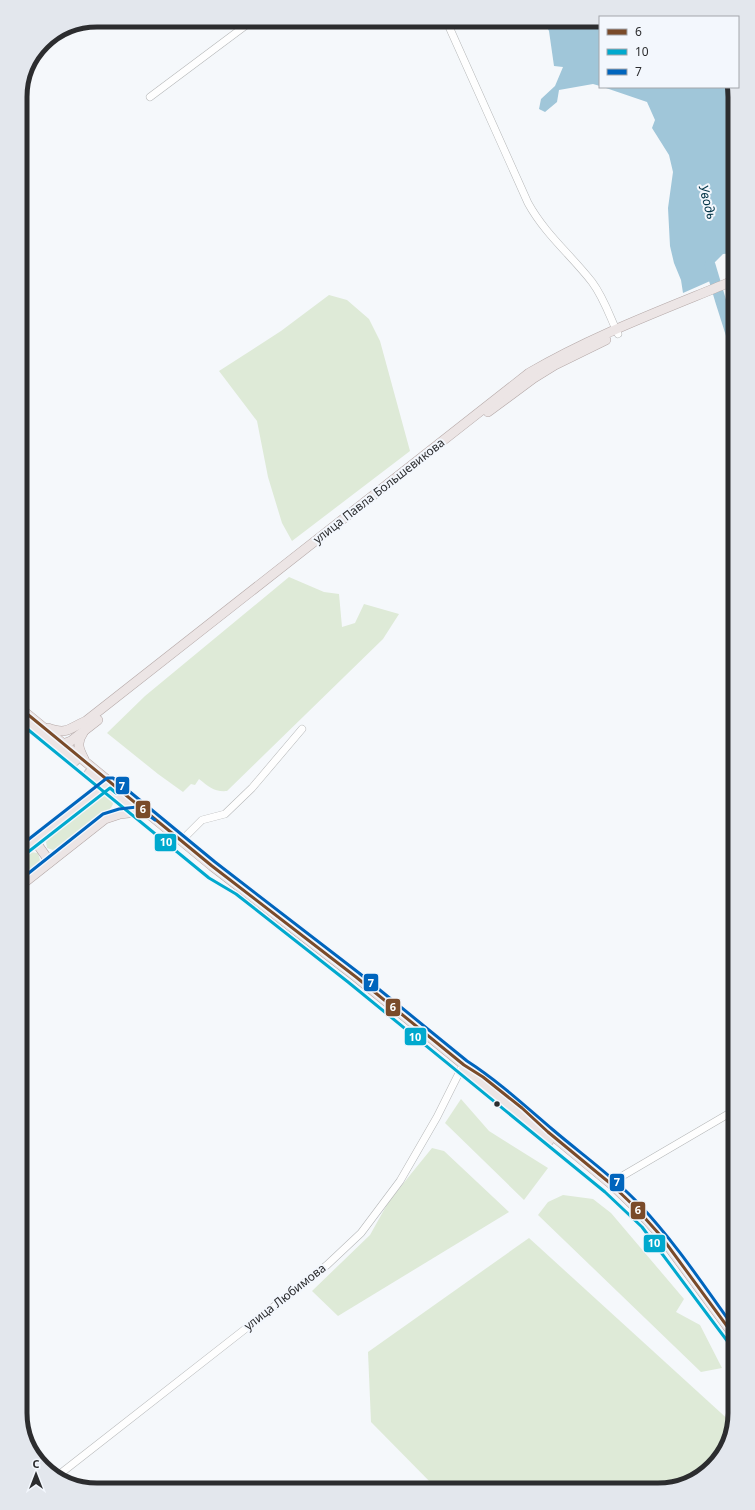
<svg xmlns="http://www.w3.org/2000/svg" width="755" height="1510" font-family="'Noto Sans',sans-serif">
	<style>
		.green { fill: #deead7 }
		.water { fill: #a0c6d9 }
		.lines { fill: none; stroke-linecap: round; stroke-linejoin: round }
		.river { stroke: #a0c6d9; stroke-width: 11 }
		.minor-casing { stroke: #b5b7b8; stroke-width: 8 }
		.major-casing { stroke: #b4a8a7; stroke-width: 10 }
		.minor { stroke: #fefefe; stroke-width: 7 }
		.major { stroke: #ece5e5; stroke-width: 9 }
		.bus-1-casing { stroke: #f3f7fd; stroke-width: 6 }
		.bus-2-casing { stroke: #f3f7fd; stroke-width: 6 }
		.bus-3-casing { stroke: #f3f7fd; stroke-width: 6 }
		.bus-1 { stroke: #7a4b2a; stroke-width: 3 }
		.bus-2 { stroke: #00a9ce; stroke-width: 3 }
		.bus-3 { stroke: #0065bd; stroke-width: 3 }
		.bus-dot { fill: #2c2d2f; stroke: #f3f7fd; stroke-width: 1.5 }
		.labels { text-anchor: middle; stroke-width: 4; stroke-linejoin: round; paint-order: stroke }
		.street-label { font-size: 12px; fill: #2c2d2f; stroke: #f3f7fd }
		.water-label { font-size: 13px; font-style: italic; fill: #043548; stroke: #f3f7fd }
		.rim { fill: none; stroke: #2c2d2f; stroke-width: 5 }
		.line-badge { stroke: #f3f7fd; stroke-width: 1.5 }
		.badge-label { font-size: 11px; text-anchor: middle; font-weight: bold; fill: #fff }
	</style>
	<rect width="100%" height="100%" fill="#f5f8fb"/>
	<g class="green">
		<polygon points="329,295 347,300 369,319 380,341 410,451 292,541 282,523 268,477 257,421 219,371 281,331"/>
		<path d="M289,577L324,592L339,594L342,627L355,623L364,604L399,614L383,639L227,791C214,792 209,787 199,779L195,785L191,784L183,792L158,774L107,733L145,696Z"/>
		<polygon points="102,796 108,796 112,800 113,804 111,808 58,849 53,850 47,848 46,842 48,838"/>
		<polygon points="30,852 38,853 40,860 38,864 20,878 20,860"/>
		<polygon points="461,1099 489,1131 548,1168 524,1200 445,1123"/>
		<polygon points="432,1148 444,1151 509,1212 338,1316 312,1291 370,1235 389,1201"/>
		<polygon points="563,1195 593,1199 611,1213 684,1299 676,1312 700,1325 722,1368 701,1372 538,1215 548,1202"/>
		<polygon points="529,1238 732,1423 722,1456 687,1484 658,1490 438,1490 371,1422 368,1352"/>
	</g>
	<g class="water">
		<polygon points="543,20 600,20 600,86 593,84 559,90 557,102 545,112 539,109 541,99 555,86 563,67 554,66 549,31"/>
		<polygon points="603,87 733,87 735,97 735,253 723,254 714,263 717,278 683,293 681,280 674,263 670,246 668,208 673,172 669,155 652,128 655,120 647,102"/>
	</g>
	<g class="lines">
		<polyline class="river" points="710,265 721,302 735,346"/>
		<defs>
			<g id="minor">
				<path d="M446,20L528,203C545,234 571,255 592,282C604,298 610,317 618,334"/>
				<polyline points="150,97 253,20"/>
				<polyline points="182,840 202,820 225,814 252,788 302,729"/>
				<polyline points="611,1184 624,1175 735,1110"/>
				<polyline points="56,1477 327,1265 361,1233 400,1181 437,1117 461,1069"/>
			</g>
			<g id="major">
				<polyline points="488,412 534,378 555,365 606,340"/>
				<polyline points="20,708 212,866 356,977 464,1065 483,1077 522,1108 548,1132 611,1184 635,1207 660,1235 735,1337"/>
				<polyline points="20,716 75,761"/>
				<path d="M48,728C68,735 69,728 86,721L529,373C594,335 665,309 735,280"/>
				<path d="M83,733C76,743 79,749 84,759"/>
				<polyline points="61,745 71,741 98,720"/>
				<polyline points="89,773 132,808"/>
				<polyline points="35,841 50,862"/>
				<polyline points="20,852 109,783"/>
				<polyline points="20,886 105,819 120,814 137,812"/>
				<polyline points="463,1070 549,1141"/>
			</g>
		</defs>
		<use href="#minor" class="minor-casing"/>
		<use href="#major" class="major-casing"/>
		<use href="#minor" class="minor"/>
		<use href="#major" class="major"/>
		<defs>
			<polyline id="bus-1" points="20,708 212,866 356,977 464,1065 483,1077 522,1108 548,1132 611,1184 635,1207 660,1235 735,1337"/>
			<g id="bus-2">
				<polyline points="20,723 209,878 236,894 348,982 605,1192 642,1227 731,1346"/>
				<polyline points="23,856 110,788 116,793"/>
			</g>
			<g id="bus-3">
				<path d="M20,846L107,778H113L215,862L359,973L467,1061C498,1081 524,1105 552,1129C581,1154 613,1176 639,1204C675,1242 704,1286 735,1329"/>
				<polyline points="20,880 103,814 119,809 137,807 155,820"/>
			</g>
		</defs>
		<use href="#bus-1" class="bus-1-casing"/>
		<use href="#bus-2" class="bus-2-casing"/>
		<use href="#bus-3" class="bus-3-casing"/>
		<use href="#bus-1" class="bus-1"/>
		<use href="#bus-2" class="bus-2"/>
		<use href="#bus-3" class="bus-3"/>
	</g>
	<circle class="bus-dot" cx="497" cy="1104" r="3.5"/>
	<g class="labels">
		<g class="street-label">
			<text transform="translate(379 491) rotate(-38)" y="4">улица Павла Большевикова</text>
			<text transform="translate(285 1297) rotate(-38)" y="4">улица Любимова</text>
		</g>
		<g class="water-label">
			<text transform="translate(708 202) rotate(75)" y="5">Уводь</text>
		</g>
	</g>
	<path d="M0 0H755V1510H0ZM97 27H658A70 70 0 0 1 728 97V1413A70 70 0 0 1 658 1483H97A70 70 0 0 1 27 1413V97A70 70 0 0 1 97 27Z" fill="#e3e7ed" fill-rule="evenodd"/>
	<path class="rim" d="M97 27H658A70 70 0 0 1 728 97V1413A70 70 0 0 1 658 1483H97A70 70 0 0 1 27 1413V97A70 70 0 0 1 97 27Z"/>
	<g class="line-badge">
		<rect x="115" y="776" width="15" height="19" rx="4" fill="#0065bd"/>
		<rect x="135" y="800" width="16" height="19" rx="4" fill="#7a4b2a"/>
		<rect x="154" y="833" width="23" height="19" rx="4" fill="#00a9ce"/>
		<rect x="363" y="973" width="16" height="19" rx="4" fill="#0065bd"/>
		<rect x="385" y="998" width="16" height="19" rx="4" fill="#7a4b2a"/>
		<rect x="404" y="1027" width="23" height="19" rx="4" fill="#00a9ce"/>
		<rect x="609" y="1173" width="16" height="19" rx="4" fill="#0065bd"/>
		<rect x="630" y="1201" width="16" height="19" rx="4" fill="#7a4b2a"/>
		<rect x="643" y="1234" width="23" height="19" rx="4" fill="#00a9ce"/>
	</g>
	<g class="badge-label">
		<text x="122" y="790">7</text>
		<text x="143" y="813">6</text>
		<text x="166" y="846">10</text>
		<text x="371" y="987">7</text>
		<text x="393" y="1011">6</text>
		<text x="415" y="1041">10</text>
		<text x="617" y="1186">7</text>
		<text x="638" y="1214">6</text>
		<text x="654" y="1247">10</text>
	</g>
	<rect x="599" y="16" width="140" height="72" fill="#f3f7fd" stroke="#a3a6ab"/>
	<rect x="607" y="29" width="20" height="6" fill="#7a4b2a" stroke="#a3a6ab"/>
	<text x="635" y="36" font-size="12" fill="#2c2d2f">6</text>
	<rect x="607" y="49" width="20" height="6" fill="#00a9ce" stroke="#a3a6ab"/>
	<text x="635" y="56" font-size="12" fill="#2c2d2f">10</text>
	<rect x="607" y="69" width="20" height="6" fill="#0065bd" stroke="#a3a6ab"/>
	<text x="635" y="76" font-size="12" fill="#2c2d2f">7</text>
	<g transform="translate(36 1474)" stroke="#f3f7fd" stroke-width="3" paint-order="stroke">
	<path d="M0-3L7 15L0 10L-7 15Z" fill="#2c2d2f"/>
	<text y="-6" font-size="11" font-weight="bold" text-anchor="middle" fill="#2c2d2f">С</text>
	</g>
</svg>
